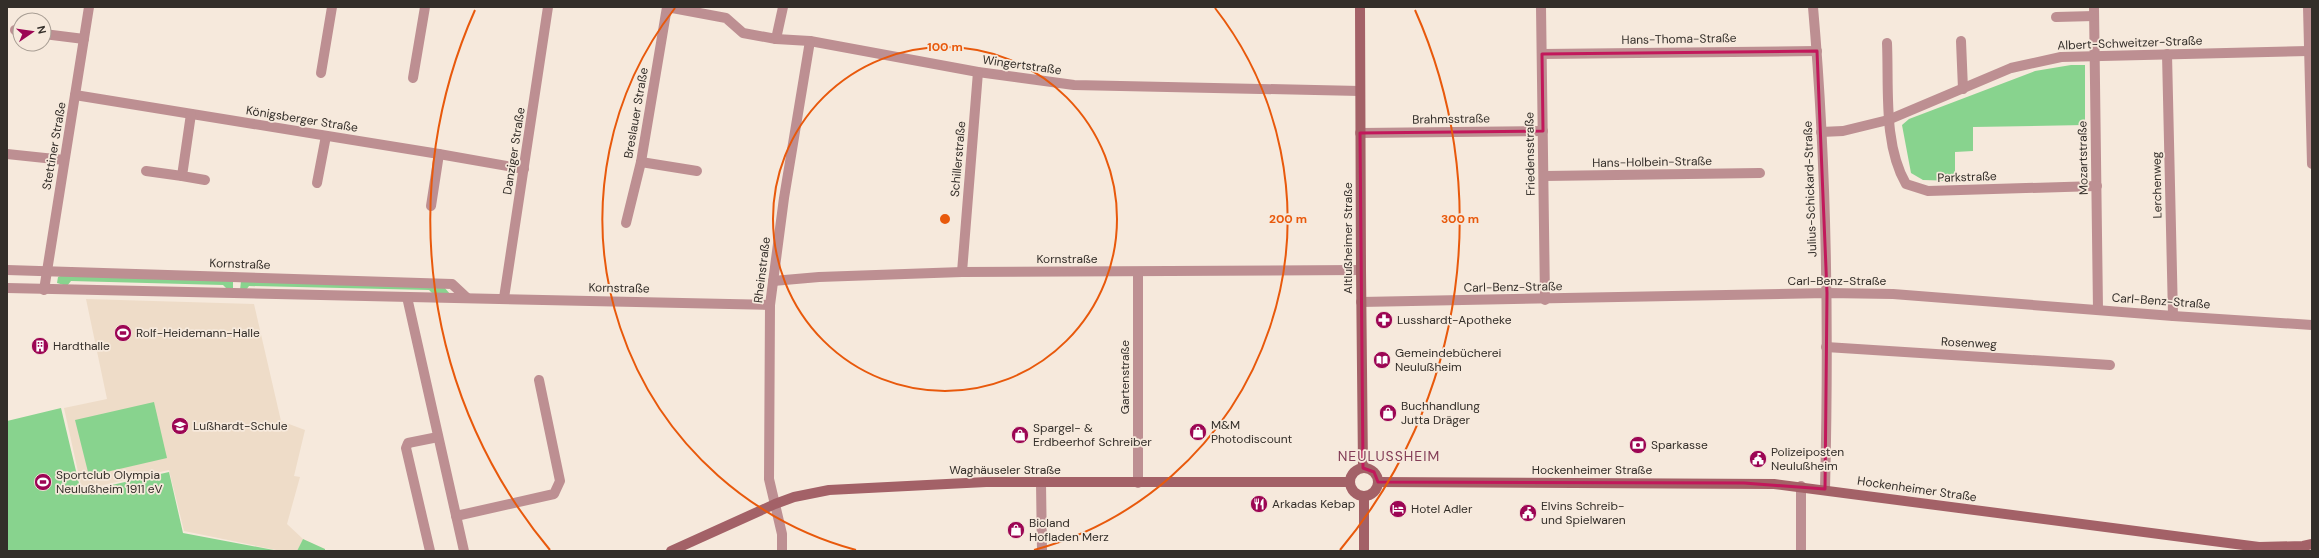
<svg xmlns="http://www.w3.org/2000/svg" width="2319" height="558" font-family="'DM Sans',sans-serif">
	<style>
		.built { fill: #eedcc8 }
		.green { fill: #88d38e }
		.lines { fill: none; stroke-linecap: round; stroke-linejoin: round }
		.street { stroke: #bd8f92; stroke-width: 10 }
		.secondary { stroke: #a36167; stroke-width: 10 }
		.marked { fill: none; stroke: #c2185b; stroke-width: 3; stroke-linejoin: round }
		.ring { fill: none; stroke: #e8590c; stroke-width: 2 }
		.labels { text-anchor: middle; stroke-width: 3.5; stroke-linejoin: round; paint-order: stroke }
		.street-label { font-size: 12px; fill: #332e29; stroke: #f6e9dc }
		.poi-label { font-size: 12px; fill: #332e29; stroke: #f6e9dc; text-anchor: start }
		.quarter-label { font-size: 14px; letter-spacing: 1px; fill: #833d57; stroke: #f6e9dc }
		.centre { fill: #e8590c; stroke: #f6e9dc; stroke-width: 2 }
		.ring-label { font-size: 12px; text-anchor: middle; font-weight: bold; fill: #e8590c; stroke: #f6e9dc; stroke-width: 3.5; stroke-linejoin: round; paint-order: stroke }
	</style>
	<rect width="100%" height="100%" fill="#f6e9dc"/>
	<polygon class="built" points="86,299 254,304 281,421 305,430 294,476 300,477 287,524 303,539 297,551 281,551 184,531 169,470 82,490 64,408 107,399"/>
	<g class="green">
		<polygon points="2071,65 2085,65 2085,125 1973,127 1973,151 1955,152 1955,181 1923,180 1911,173 1902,125 1909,119 2035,71"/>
		<polygon points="62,275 233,281 233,290 227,289 223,285 71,281 67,286 57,283 58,277"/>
		<polygon points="241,281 444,287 450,294 432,293 429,290 249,286 246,290 240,290"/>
		<polygon points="154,402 167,458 89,476 75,420"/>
		<polygon points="61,408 81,492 169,472 183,533 279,551 7,551 7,421"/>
		<polygon points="303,539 325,549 325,551 297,551"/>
	</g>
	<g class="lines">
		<g class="street">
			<polyline points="667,7 726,18 743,33 776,39 810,41 978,72 1074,85 1360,91"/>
			<polyline points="1541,7 1545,300"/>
			<path d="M1813,7C1827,167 1829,329 1825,489"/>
			<polyline points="2094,7 2098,310"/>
			<polyline points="2308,7 2312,164"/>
			<polyline points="2056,17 2094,16"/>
			<polyline points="15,30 20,31"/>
			<polyline points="44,34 84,39"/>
			<polyline points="776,39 783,7"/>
			<polyline points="1961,41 1963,89"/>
			<path d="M1887,43C1889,88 1883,144 1906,184L1928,191L2097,186"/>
			<polyline points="1542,54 1817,51"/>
			<polyline points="2167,54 2173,316"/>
			<polyline points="321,73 332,7"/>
			<polyline points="413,78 425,7"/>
			<polyline points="75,95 439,154 524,169"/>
			<polyline points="191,114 182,176 205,180"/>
			<polyline points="1821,132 1843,131 1888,120 2011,68 2061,57 2308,51"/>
			<polyline points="1360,133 1543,131"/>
			<polyline points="7,154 64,160"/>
			<polyline points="641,162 697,171"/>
			<polyline points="146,171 182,176"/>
			<polyline points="1544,176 1760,173"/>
			<polyline points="317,183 326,136"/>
			<polyline points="431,206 439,154"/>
			<polyline points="626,223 641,162 667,7"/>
			<polyline points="7,270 452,284 467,298"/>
			<polyline points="962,272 978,72"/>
			<polyline points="773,281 819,277 962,272 1361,270"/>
			<polyline points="7,288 770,305"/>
			<polyline points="44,290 89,7"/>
			<polyline points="407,297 464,551"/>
			<polyline points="504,298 548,7"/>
			<polyline points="1361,302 1827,293 1893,294 2173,316 2312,325"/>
			<polyline points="1826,347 2110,365"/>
			<polyline points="1041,483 1042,551"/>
			<polyline points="1138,483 1138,272"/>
			<polyline points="456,516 554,494 560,481 539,380"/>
			<polyline points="430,551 406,448 408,443 438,437"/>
			<polyline points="782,551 782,534 769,479 770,305 784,198 810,41"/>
			<polyline points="1801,551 1801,486"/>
		</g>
		<g class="secondary">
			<polyline points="1360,7 1361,270 1363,468"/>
			<circle cx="1364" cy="482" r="14"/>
			<polyline points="1378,482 1774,484 2259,547 2303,546 2312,544"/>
			<polyline points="671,551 775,504 794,497 829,490 986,482 1350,482"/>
			<polyline points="1364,551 1364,496"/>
		</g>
	</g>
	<path class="marked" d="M1817,51L1827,293L1825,489L1744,483L1378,482L1374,472L1363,468L1360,133L1543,131L1542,54Z"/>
	<g class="ring">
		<circle cx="945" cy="219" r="172"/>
		<path d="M856 550A343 343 0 0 1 675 8M1215 8A343 343 0 0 1 1034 550"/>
		<path d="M550 550A515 515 0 0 1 475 10M1415 10A515 515 0 0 1 1340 550"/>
	</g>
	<defs>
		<symbol id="pharmacy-disc" viewBox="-11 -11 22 22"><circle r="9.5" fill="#9c0654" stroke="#f6e9dc"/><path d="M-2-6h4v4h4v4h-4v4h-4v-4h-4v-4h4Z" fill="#fff"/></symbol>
		<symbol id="stadium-disc" viewBox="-11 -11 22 22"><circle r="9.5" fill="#9c0654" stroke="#f6e9dc"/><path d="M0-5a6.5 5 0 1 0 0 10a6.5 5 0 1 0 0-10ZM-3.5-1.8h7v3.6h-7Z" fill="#fff"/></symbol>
		<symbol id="building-disc" viewBox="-11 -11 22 22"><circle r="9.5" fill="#9c0654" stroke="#f6e9dc"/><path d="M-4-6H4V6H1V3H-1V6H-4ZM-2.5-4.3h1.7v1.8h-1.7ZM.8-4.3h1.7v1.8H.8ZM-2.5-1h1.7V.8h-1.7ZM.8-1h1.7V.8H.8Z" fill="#fff"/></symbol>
		<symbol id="library-disc" viewBox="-11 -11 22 22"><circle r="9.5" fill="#9c0654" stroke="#f6e9dc"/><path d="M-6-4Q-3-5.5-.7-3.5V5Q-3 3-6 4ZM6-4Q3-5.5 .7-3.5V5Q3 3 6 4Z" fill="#fff"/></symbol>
		<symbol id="shop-disc" viewBox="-11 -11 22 22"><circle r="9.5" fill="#9c0654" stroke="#f6e9dc"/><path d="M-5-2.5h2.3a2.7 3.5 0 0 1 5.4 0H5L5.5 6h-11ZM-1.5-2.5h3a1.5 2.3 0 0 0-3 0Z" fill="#fff"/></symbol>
		<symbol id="school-disc" viewBox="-11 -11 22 22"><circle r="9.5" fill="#9c0654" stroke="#f6e9dc"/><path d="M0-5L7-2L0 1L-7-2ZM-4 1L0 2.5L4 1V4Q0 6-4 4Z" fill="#fff"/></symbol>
		<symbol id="bank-disc" viewBox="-11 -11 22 22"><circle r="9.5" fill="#9c0654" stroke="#f6e9dc"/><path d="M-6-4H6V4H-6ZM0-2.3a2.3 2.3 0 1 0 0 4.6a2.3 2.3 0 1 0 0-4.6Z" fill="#fff"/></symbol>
		<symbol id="civic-disc" viewBox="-11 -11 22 22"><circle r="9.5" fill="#9c0654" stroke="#f6e9dc"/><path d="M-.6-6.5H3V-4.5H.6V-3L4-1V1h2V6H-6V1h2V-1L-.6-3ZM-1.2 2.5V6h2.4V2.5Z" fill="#fff"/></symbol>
		<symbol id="restaurant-disc" viewBox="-11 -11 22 22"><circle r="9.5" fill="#9c0654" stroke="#f6e9dc"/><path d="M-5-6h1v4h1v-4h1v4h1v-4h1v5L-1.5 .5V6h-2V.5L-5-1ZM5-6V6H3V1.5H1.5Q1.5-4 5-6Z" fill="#fff"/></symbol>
		<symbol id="hotel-disc" viewBox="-11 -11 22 22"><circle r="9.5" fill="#9c0654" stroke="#f6e9dc"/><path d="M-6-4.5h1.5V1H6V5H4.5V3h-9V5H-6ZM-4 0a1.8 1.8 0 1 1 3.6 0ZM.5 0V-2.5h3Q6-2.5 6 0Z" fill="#fff"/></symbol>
	</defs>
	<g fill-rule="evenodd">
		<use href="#pharmacy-disc" x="1374" y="310" width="20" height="20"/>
		<use href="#stadium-disc" x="113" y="323" width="20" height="20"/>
		<use href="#building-disc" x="30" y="336" width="20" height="20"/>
		<use href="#library-disc" x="1372" y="350" width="20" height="20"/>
		<use href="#shop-disc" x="1378" y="403" width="20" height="20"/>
		<use href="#school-disc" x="170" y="416" width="20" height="20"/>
		<use href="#shop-disc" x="1188" y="422" width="20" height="20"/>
		<use href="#shop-disc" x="1010" y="425" width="20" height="20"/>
		<use href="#bank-disc" x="1628" y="435" width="20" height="20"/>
		<use href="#civic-disc" x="1748" y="449" width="20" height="20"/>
		<use href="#stadium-disc" x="33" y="472" width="20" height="20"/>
		<use href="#restaurant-disc" x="1249" y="494" width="20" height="20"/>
		<use href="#hotel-disc" x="1388" y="499" width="20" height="20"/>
		<use href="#civic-disc" x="1518" y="503" width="20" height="20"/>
		<use href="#shop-disc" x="1006" y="520" width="20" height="20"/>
	</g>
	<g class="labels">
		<g class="street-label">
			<text transform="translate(1679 39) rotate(-1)" y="4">Hans-Thoma-Straße</text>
			<text transform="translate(2130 43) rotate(-2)" y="4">Albert-Schweitzer-Straße</text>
			<text transform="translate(1022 65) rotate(8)" y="4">Wingertstraße</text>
			<text transform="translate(636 113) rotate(-80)" y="4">Breslauer Straße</text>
			<text transform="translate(302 119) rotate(9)" y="4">Königsberger Straße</text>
			<text transform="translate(1451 119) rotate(-1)" y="4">Brahmsstraße</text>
			<text transform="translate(54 146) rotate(-80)" y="4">Stettiner Straße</text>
			<text transform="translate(514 151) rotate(-81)" y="4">Danziger Straße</text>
			<text transform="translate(1530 154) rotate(-91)" y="4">Friedensstraße</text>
			<text transform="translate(2083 158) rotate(-91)" y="4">Mozartstraße</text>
			<text transform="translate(958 159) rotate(-85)" y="4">Schillerstraße</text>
			<text transform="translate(1652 162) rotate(-1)" y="4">Hans-Holbein-Straße</text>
			<text transform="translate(1967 177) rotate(-2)" y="4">Parkstraße</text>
			<text transform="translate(2157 185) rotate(-91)" y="4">Lerchenweg</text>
			<text transform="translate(1810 189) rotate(-92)" y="4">Julius-Schickard-Straße</text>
			<text transform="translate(1348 238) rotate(-90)" y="4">Altlußheimer Straße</text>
			<text x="1067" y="263">Kornstraße</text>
			<text transform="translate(240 264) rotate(2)" y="4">Kornstraße</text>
			<text transform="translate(762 270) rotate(-83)" y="4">Rheinstraße</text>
			<text x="1837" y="285">Carl-Benz-Straße</text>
			<text transform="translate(1513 287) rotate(-1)" y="4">Carl-Benz-Straße</text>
			<text transform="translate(619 288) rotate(1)" y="4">Kornstraße</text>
			<text transform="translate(2161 301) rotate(4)" y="4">Carl-Benz-Straße</text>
			<text transform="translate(1969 343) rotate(3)" y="4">Rosenweg</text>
			<text transform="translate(1125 377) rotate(-90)" y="4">Gartenstraße</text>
			<text x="1005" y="474">Waghäuseler Straße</text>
			<text x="1592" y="474">Hockenheimer Straße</text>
			<text transform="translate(1917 489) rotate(8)" y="4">Hockenheimer Straße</text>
		</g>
		<g class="poi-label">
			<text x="1397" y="324">Lusshardt-Apotheke</text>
			<text x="136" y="337">Rolf-Heidemann-Halle</text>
			<text x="53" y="350">Hardthalle</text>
			<text x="1395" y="357">Gemeindebücherei<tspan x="1395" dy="14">Neulußheim</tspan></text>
			<text x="1401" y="410">Buchhandlung<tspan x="1401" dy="14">Jutta Dräger</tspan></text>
			<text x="1211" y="429">M&amp;M<tspan x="1211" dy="14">Photodiscount</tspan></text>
			<text x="193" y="430">Lußhardt-Schule</text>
			<text x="1033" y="432">Spargel- &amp;<tspan x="1033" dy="14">Erdbeerhof Schreiber</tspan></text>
			<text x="1651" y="449">Sparkasse</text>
			<text x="1771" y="456">Polizeiposten<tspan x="1771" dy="14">Neulußheim</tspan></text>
			<text x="56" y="479">Sportclub Olympia<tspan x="56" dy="14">Neulußheim 1911 eV</tspan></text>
			<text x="1272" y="508">Arkadas Kebap</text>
			<text x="1541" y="510">Elvins Schreib-<tspan x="1541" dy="14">und Spielwaren</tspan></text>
			<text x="1411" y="513">Hotel Adler</text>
			<text x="1029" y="527">Bioland<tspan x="1029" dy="14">Hofladen Merz</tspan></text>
		</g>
		<g class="quarter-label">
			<text x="1389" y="461">NEULUSSHEIM</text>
		</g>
	</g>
	<circle cx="945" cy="219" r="6" class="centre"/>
	<g class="ring-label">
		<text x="945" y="51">100 m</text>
		<text x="1288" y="223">200 m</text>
		<text x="1460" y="223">300 m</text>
	</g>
	<rect width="2319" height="558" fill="none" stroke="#332e29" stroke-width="16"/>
	<g transform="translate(32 32) rotate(77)"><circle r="19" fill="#f6e9dc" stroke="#a89e94"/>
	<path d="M0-3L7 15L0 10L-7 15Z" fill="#9c0654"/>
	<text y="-6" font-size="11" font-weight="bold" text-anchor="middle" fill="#332e29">N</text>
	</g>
</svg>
